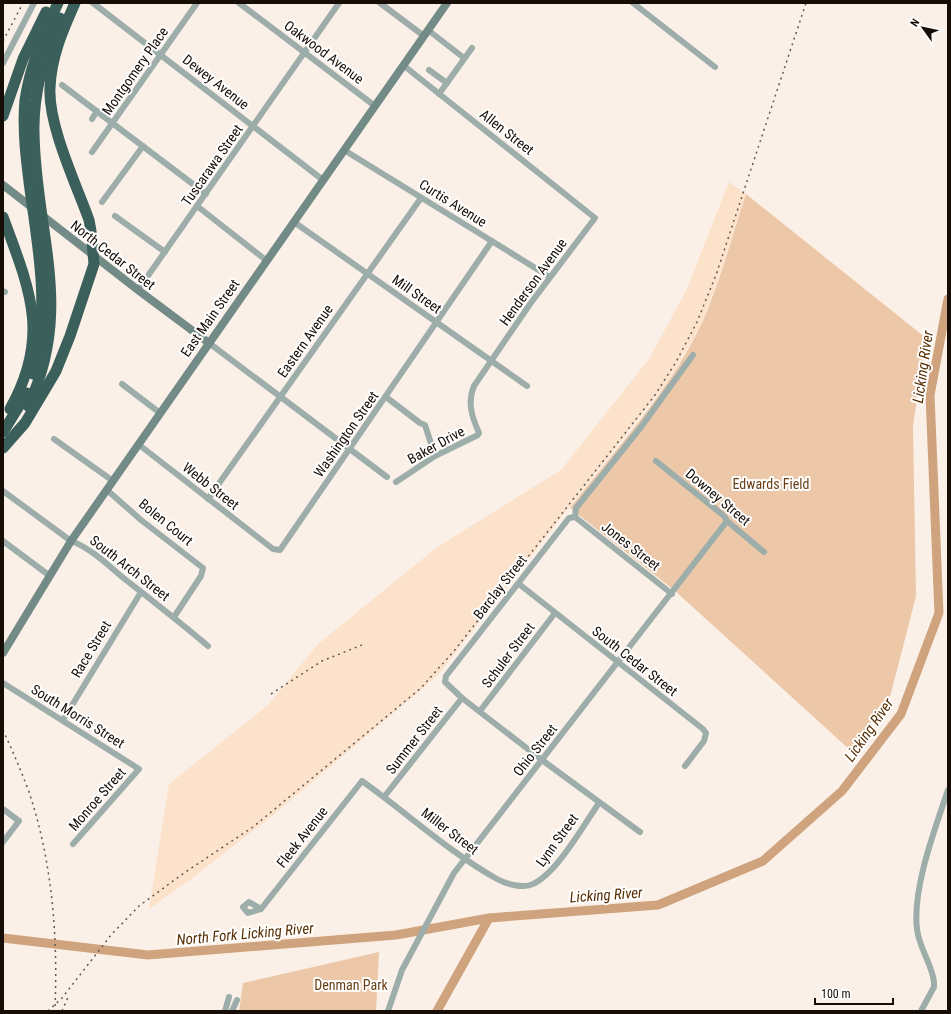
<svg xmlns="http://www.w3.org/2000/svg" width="951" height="1014" font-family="'Roboto Condensed',sans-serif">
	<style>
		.built { fill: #fce1cb }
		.green { fill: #ecc8a9 }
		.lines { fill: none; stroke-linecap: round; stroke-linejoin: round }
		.river { stroke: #cfa37d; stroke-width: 9 }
		.minor { stroke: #9cadaa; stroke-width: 6 }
		.secondary { stroke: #738b87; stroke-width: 8 }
		.motorway { stroke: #3b5f5a; stroke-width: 11 }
		.rail { stroke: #625951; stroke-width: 1.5; stroke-dasharray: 2 4; stroke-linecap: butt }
		.labels { text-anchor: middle; stroke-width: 4; stroke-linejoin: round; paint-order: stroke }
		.street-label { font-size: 14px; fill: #160d06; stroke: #fff }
		.park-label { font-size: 14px; fill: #6a3f14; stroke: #fff }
		.water-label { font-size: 15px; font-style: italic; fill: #582e00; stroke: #fff }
	</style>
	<rect width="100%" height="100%" fill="#fbf0e7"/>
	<polygon class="built" points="729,182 746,194 716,285 699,329 668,381 437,676 272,816 191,879 149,909 169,784 268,705 318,644 436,548 561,470 649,359 686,291"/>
	<g class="green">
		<path d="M746,194L926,338L913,426L916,596L890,697L850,750L674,590L570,508C614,451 667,394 699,329C719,286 731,239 746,194Z"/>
		<polygon points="379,952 376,1011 239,1011 243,983"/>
	</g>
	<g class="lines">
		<g class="river">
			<polyline points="3,938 148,955 396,935 489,918 658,905 763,861 842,791 901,714 939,613 930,395 948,299"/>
			<polyline points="437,1011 489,918"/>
		</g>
		<g class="minor">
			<polyline points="93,3 323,180"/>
			<polyline points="239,3 375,106"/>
			<polyline points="380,3 424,36"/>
			<polyline points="633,3 715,67"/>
			<polyline points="428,30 464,58"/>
			<polyline points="3,63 34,3"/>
			<polyline points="429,70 447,83"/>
			<polyline points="62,85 206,194"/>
			<polyline points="439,94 472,48"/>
			<polyline points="92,119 97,111"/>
			<polyline points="344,150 550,277"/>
			<polyline points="92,152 197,3"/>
			<polyline points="102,202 143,146"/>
			<polyline points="197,206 267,261"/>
			<polyline points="115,216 165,252"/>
			<polyline points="294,222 527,386"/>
			<polyline points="138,290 339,3"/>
			<polyline points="3,291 5,292"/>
			<polyline points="209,343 387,477"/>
			<polyline points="122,384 160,413"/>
			<polyline points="386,397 420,423 425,425 435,456"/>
			<polyline points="54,439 113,481"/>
			<polyline points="138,444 273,549 280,550 492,241"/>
			<polyline points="656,461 724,516 727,521 764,552"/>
			<path d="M396,482L435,456L478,435L479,433C472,417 467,403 474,386L530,304L595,218L403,65"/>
			<polyline points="107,490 141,520 203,568 201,576 174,617"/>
			<path d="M3,491L71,541C91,548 110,567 126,580C154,602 181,623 208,646"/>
			<polyline points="208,499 421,198"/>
			<polyline points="575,517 569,518 446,676 445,682 462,698 542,760 640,832"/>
			<polyline points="575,517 576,508 641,427 693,355"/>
			<polyline points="575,517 672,594"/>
			<polyline points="3,541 50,576"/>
			<polyline points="519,584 703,729 706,733 704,741 685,766"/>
			<polyline points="3,683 139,769 73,844"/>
			<polyline points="480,711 555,613"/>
			<polyline points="63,720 141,592"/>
			<polyline points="384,797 462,698"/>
			<polyline points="3,809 19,821 3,842"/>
			<polygon points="249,902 261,909 248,913 243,907"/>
			<path d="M261,909L362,781C407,813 449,852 497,879C506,884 524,889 533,884C557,873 583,826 599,803"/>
			<polyline points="225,1011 229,997"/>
			<polyline points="232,1011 237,1000"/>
			<polyline points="388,1011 402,970 454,873 727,521"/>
			<path d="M921,1011L934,987V982C932,964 919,948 917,929C912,889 935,829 948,790"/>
		</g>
		<g class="secondary">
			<polyline points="3,185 138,290 209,343"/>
			<polyline points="3,653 71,541 447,3"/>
		</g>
		<g class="motorway">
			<polyline points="3,116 23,59 46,12"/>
			<path d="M3,217C30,290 51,336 10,409"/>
			<path d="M33,374C49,315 40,257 31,197C27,166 22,132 25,100C30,66 43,34 58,3"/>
			<path d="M28,406C75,309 35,231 34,132C33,92 44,55 60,18"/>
			<polyline points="3,432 27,393"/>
			<path d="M3,448L25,423L46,388L56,371L70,336L94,264L91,231L89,220C76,184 48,125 50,88C51,57 63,30 75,3"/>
		</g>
		<g class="rail">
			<polyline points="3,41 23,3"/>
			<polyline points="271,694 322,661 362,645"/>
			<path d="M3,730C12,750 21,770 29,792C52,861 58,935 55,1008"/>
			<polyline points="48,1011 62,998 111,935 139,906 184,873 253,827 421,688 454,651 655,395 676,362 697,322 716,275 806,3"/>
			<polyline points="62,1011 69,995"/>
		</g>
	</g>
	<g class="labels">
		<g class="street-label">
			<text transform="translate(324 52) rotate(37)" y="5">Oakwood Avenue</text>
			<text transform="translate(135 71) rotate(-55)" y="5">Montgomery Place</text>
			<text transform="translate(216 82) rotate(38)" y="5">Dewey Avenue</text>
			<text transform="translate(507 132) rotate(38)" y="5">Allen Street</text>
			<text transform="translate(212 165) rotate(-55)" y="5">Tuscarawa Street</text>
			<text transform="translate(453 203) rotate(32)" y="5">Curtis Avenue</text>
			<text transform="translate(113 255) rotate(38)" y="5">North Cedar Street</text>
			<text transform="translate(533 282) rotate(-54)" y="5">Henderson Avenue</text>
			<text transform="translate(417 294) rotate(35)" y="5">Mill Street</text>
			<text transform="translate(210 318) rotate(-55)" y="5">East Main Street</text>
			<text transform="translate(305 341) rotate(-55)" y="5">Eastern Avenue</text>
			<text transform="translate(346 434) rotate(-55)" y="5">Washington Street</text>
			<text transform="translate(436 445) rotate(-29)" y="5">Baker Drive</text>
			<text transform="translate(211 486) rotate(38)" y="5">Webb Street</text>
			<text transform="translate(718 497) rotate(40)" y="5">Downey Street</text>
			<text transform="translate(166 522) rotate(39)" y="5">Bolen Court</text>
			<text transform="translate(631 546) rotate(38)" y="5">Jones Street</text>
			<text transform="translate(130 568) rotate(38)" y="5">South Arch Street</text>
			<text transform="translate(500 587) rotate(-52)" y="5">Barclay Street</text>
			<text transform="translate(91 649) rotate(-59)" y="5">Race Street</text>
			<text transform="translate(508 655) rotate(-53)" y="5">Schuler Street</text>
			<text transform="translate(635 661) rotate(38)" y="5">South Cedar Street</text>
			<text transform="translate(78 716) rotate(32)" y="5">South Morris Street</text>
			<text transform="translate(414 740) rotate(-52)" y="5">Summer Street</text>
			<text transform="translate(535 750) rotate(-52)" y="5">Ohio Street</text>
			<text transform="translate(97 799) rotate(-49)" y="5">Monroe Street</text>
			<text transform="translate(450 831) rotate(37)" y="5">Miller Street</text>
			<text transform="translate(302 837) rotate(-52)" y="5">Fleek Avenue</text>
			<text transform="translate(557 840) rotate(-54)" y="5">Lynn Street</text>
		</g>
		<g class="park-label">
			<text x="771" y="489">Edwards Field</text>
			<text x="351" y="990">Denman Park</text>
		</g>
		<g class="water-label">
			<text transform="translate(923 367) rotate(-82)" y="5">Licking River</text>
			<text transform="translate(869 730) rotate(-55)" y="5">Licking River</text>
			<text transform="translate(606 895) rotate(-4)" y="5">Licking River</text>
			<text transform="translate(245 934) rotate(-5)" y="5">North Fork Licking River</text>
		</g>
	</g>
	<rect width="951" height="1014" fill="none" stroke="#160d06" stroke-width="8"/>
	<g transform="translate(923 28) rotate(303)" stroke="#ffffff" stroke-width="3" paint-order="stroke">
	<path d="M0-3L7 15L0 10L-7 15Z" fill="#160d06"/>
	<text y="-6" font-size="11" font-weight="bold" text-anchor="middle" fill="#160d06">N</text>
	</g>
	<path d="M815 998v6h78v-6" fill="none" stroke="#160d06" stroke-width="2"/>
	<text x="821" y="998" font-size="12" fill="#160d06" stroke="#ffffff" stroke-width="3" paint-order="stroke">100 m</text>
</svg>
